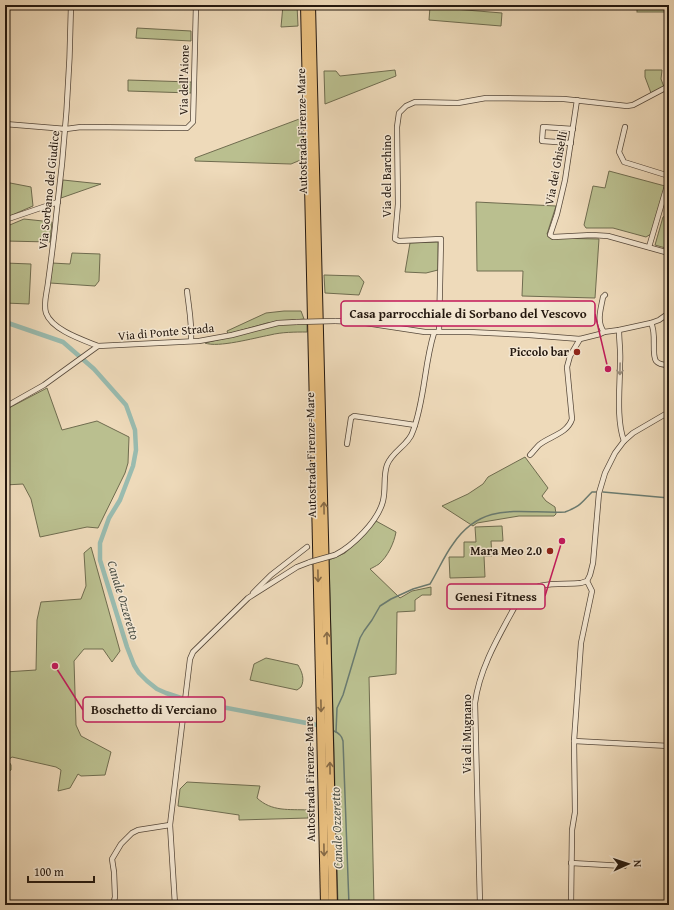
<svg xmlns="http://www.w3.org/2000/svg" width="674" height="910" font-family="'Gentium Book Plus',serif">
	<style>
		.green { fill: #babf8f; stroke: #6f6c4f }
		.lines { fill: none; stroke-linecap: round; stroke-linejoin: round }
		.stream { stroke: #6a7a6f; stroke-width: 1.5 }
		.canal { stroke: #99bbaf; stroke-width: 4.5 }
		.minor-casing { stroke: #56483a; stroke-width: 6 }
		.motorway-casing { stroke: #24180f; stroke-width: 10 }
		.minor { stroke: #f4e7d2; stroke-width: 4.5 }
		.motorway { stroke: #e7bd7d; stroke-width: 8 }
		.minor-bridge-casing { stroke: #56483a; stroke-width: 6; stroke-linecap: butt }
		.minor-bridge { stroke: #f4e7d2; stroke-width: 4.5 }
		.oneway { stroke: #968a7a }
		.oneway2 { stroke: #866a46 }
		.poi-dot { fill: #8f2418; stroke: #f4e7d2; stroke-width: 1.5 }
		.labels { text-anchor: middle; stroke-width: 3; stroke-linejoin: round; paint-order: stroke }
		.street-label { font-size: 12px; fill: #24180f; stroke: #f4e7d2 }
		.poi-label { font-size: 12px; font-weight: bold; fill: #24180f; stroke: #f4e7d2; text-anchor: end }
		.water-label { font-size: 13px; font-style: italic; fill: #4d5147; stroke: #f4e7d2 }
		.leader { fill: none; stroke: #c2185b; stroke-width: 1.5 }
		.callout-dot { fill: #c2185b; stroke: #f4e7d2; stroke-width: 1.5 }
		.callout { fill: #f4e7d2; stroke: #c2185b; stroke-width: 1.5 }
		.callout-label { font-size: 13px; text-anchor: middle; font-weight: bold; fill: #24180f }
	</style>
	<rect width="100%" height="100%" fill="#eedaba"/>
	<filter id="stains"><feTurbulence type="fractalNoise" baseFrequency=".005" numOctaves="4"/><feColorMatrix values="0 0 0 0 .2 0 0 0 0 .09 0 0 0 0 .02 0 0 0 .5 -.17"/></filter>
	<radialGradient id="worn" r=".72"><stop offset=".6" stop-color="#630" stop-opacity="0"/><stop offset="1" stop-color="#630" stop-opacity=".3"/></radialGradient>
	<g class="green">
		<polygon points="283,5 297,5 298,26 281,27"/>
		<rect x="637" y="5" width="32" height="7"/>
		<polygon points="430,7 502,13 501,26 429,20"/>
		<polygon points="137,28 191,31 191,41 136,38"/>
		<polygon points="395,70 396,76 325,104 324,71 336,71 340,76"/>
		<polygon points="645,70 662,70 661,79 664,87 651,93 645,77"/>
		<polygon points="128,80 191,82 191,93 128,91"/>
		<polygon points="302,118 303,159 291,164 195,161 195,158"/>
		<polygon points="609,171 665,186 651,234 646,237 613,228 586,228 584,225 593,186 605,188"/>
		<polygon points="63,180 101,184 61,198"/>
		<polygon points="5,182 31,187 33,206 5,218"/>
		<polygon points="476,202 556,206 547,234 550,238 599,239 595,298 522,296 523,271 477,271"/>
		<polygon points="669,214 669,249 655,245 663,217"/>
		<polygon points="24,219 52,222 50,242 5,241 5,227"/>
		<polygon points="438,242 438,270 426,273 405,272 410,243"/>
		<polygon points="72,253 100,254 99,281 95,286 50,283 52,263 70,264"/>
		<polygon points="5,263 31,264 29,304 5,303"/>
		<polygon points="324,275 359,276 364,282 359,295 325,293"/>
		<polygon points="284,311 301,311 304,319 267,323 228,334 227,331 266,313"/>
		<path d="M307,323V332C295,332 282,332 270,335C254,338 218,348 205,343L245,333L274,325Z"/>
		<polygon points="47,388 62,430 97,421 129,437 128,463 125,473 98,528 87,527 40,537 31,499 23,484 5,485 5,410"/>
		<polygon points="525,457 548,488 542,496 546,501 555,507 556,514 554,516 519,516 477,523 473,526 442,506 468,494 483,484 488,477"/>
		<path d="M376,521L396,532C394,543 388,556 379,564C376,566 372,568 370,569L400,598L412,591L431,587V595H422L415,600V611L397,612L396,674L369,677L374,905H338L329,560L345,553L356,543Z"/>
		<polygon points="502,526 503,541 491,541 492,556 484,556 485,577 450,578 449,557 464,557 464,542 476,542 475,527"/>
		<polygon points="91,547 120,651 112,662 103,649 84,649 74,661 76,725 81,736 111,752 105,775 81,776 78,774 70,788 58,791 61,770 56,767 12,757 8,760 11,765 11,770 8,772 5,773 5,672 36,670 37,620 41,602 81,599 86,586 84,553"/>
		<path d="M266,658L298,665C302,672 305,679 301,687L297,690L250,680L254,664Z"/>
		<path d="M187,782L260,786L257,798C272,812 289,809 308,810V818L239,820V815L178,806L180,789Z"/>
	</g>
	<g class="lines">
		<g class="stream">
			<polyline points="603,492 669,498"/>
			<path d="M334,731C339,733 342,736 343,741L349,905"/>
			<path d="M336,732L337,708L343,695L360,638L364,631L372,620L380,606L391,599L413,589L430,584C438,571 444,556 453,544C483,500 521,514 565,512C581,506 581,503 592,492H596"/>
		</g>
		<polyline class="canal" points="5,322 63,342 94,369 126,405 135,430 136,450 133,466 120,500 109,518 100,543 100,560 127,647 134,665 139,673 147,681 157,689 166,693 190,701 317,725"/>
		<defs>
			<g id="minor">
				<path d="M71,5C70,76 65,146 56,217C54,239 51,261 48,283C47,292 43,304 46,313C52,330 83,340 98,346"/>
				<polyline points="577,100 565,180 557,214 550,235 553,237 592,235 608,236 669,253"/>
				<polyline points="5,124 66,129 81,127 187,128 193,122 196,5"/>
				<polyline points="625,127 619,152 624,162 669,176"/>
				<polyline points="571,143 542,141 543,127 573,129"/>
				<polyline points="5,220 58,202"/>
				<polyline points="649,247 669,179"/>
				<path d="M187,291C189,309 192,322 191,341"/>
				<polyline points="335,321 359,322 425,332 469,332 529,335 580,339 600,334 604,332 619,330 651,323 659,320 669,313"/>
				<path d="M651,323C657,333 651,354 656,361C659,365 665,365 669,365"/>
				<path d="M619,330C619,341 621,353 620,364C620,387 616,419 624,441"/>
				<polyline points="439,332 441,239 399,241 395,239 398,204 397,127 399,113 406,106 415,102 458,103 486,98 564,99 627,106 633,105 669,86"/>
				<path d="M604,332C596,321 601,309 603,297L605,295"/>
				<polyline points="5,407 44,385 98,346 199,341 232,335 278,323 297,322"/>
				<polyline points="347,444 351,418 354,416 415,425"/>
				<path d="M530,455C533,452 536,448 539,445C550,436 567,434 572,419L567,367L570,356L580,339"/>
				<path d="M335,555C353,546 378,521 383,501C386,489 383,476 387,465C392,451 409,445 413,431C425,399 424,365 434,333"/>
				<polyline points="253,593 271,575 307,547"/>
				<polyline points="574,741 669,746"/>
				<polyline points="571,863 624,866"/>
				<polyline points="113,905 115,897 114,872 112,859 121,844 132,833 138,830 170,825"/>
				<polyline points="175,905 170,825 190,659 193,652 248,598 297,567 310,562"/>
				<path d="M480,905L475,703C480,665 502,631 520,597C537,580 559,585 581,583L587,581L590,575L593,563L599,493L605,473L615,453L624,441L633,433L669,412"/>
				<polyline points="571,905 572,830 575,812 574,741 581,643 592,591 587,581"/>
			</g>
			<g id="motorway">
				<polyline points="305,5 325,905"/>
				<polyline points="311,5 333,905"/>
			</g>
		</defs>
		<use href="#minor" class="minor-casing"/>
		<use href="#motorway" class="motorway-casing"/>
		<use href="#minor" class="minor"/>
		<use href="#motorway" class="motorway"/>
		<defs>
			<g id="minor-bridge">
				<polyline points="297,322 335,321"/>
				<polyline points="310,562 335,555"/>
			</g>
		</defs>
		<use href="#minor-bridge" class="minor-bridge-casing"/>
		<use href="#minor-bridge" class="minor-bridge"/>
	</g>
	<defs><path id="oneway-shaft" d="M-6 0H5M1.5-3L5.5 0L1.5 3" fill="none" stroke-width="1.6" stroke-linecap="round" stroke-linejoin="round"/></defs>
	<use class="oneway" href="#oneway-shaft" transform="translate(620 369) rotate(91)"/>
	<g class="oneway2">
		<use href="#oneway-shaft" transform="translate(324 508) rotate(-91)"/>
		<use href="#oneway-shaft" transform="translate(318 576) rotate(89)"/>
		<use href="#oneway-shaft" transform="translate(327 638) rotate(-91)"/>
		<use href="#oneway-shaft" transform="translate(321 706) rotate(89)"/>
		<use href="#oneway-shaft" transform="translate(330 768) rotate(-91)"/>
		<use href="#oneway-shaft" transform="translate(324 850) rotate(89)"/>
	</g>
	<g class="poi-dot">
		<circle cx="577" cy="352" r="4"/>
		<circle cx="550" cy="551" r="4"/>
	</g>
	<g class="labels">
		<g class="street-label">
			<text transform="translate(184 80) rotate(-89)" y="4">Via dell'Aione</text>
			<text transform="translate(302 131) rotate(-91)" y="4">Autostrada Firenze-Mare</text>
			<text transform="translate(556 168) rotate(-79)" y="4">Via dei Ghiselli</text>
			<text transform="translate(387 176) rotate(-90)" y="4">Via del Barchino</text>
			<text transform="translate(49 190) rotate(-84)" y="4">Via Sorbano del Giudice</text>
			<text transform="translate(166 332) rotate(-5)" y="4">Via di Ponte Strada</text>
			<text transform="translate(311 455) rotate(-91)" y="4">Autostrada Firenze-Mare</text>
			<text transform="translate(467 734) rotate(-90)" y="4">Via di Mugnano</text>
			<text transform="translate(310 779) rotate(-91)" y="4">Autostrada Firenze-Mare</text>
		</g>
		<g class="poi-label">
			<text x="569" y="356">Piccolo bar</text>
			<text x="542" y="555">Mara Meo 2.0</text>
		</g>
		<g class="water-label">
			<text transform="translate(124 600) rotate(73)" y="5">Canale Ozzeretto</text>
			<text transform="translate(336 828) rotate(-92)" y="5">Canale Ozzeretto</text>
		</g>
	</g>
	<path class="leader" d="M608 369L595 314M562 541L545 596M55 666L83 710"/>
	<g class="callout-dot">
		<circle cx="608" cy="369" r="4"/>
		<circle cx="562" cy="541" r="4"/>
		<circle cx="55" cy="666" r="4"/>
	</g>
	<g class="callout">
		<rect x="341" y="301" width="254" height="25" rx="4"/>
		<rect x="447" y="584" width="98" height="25" rx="4"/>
		<rect x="83" y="697" width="142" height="25" rx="4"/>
	</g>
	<g class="callout-label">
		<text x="468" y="318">Casa parrocchiale di Sorbano del Vescovo</text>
		<text x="496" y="601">Genesi Fitness</text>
		<text x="154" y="714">Boschetto di Verciano</text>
	</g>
	<rect width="674" height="910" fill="none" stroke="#eedaba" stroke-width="20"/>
	<rect x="6" y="6" width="662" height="898" fill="none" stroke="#24180f" stroke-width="2"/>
	<rect x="10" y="10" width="654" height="890" fill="none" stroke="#24180f"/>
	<g transform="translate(628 864) rotate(87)" stroke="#f4e7d2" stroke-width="3" paint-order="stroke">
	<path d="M0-3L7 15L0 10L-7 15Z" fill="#24180f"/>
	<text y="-6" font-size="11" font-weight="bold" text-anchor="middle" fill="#24180f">N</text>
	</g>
	<path d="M28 876v6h66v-6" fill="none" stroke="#24180f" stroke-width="2"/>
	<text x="34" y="876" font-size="12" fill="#24180f" stroke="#f4e7d2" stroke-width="3" paint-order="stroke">100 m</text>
	<rect width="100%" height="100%" filter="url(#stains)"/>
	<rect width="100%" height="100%" fill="url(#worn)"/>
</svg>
